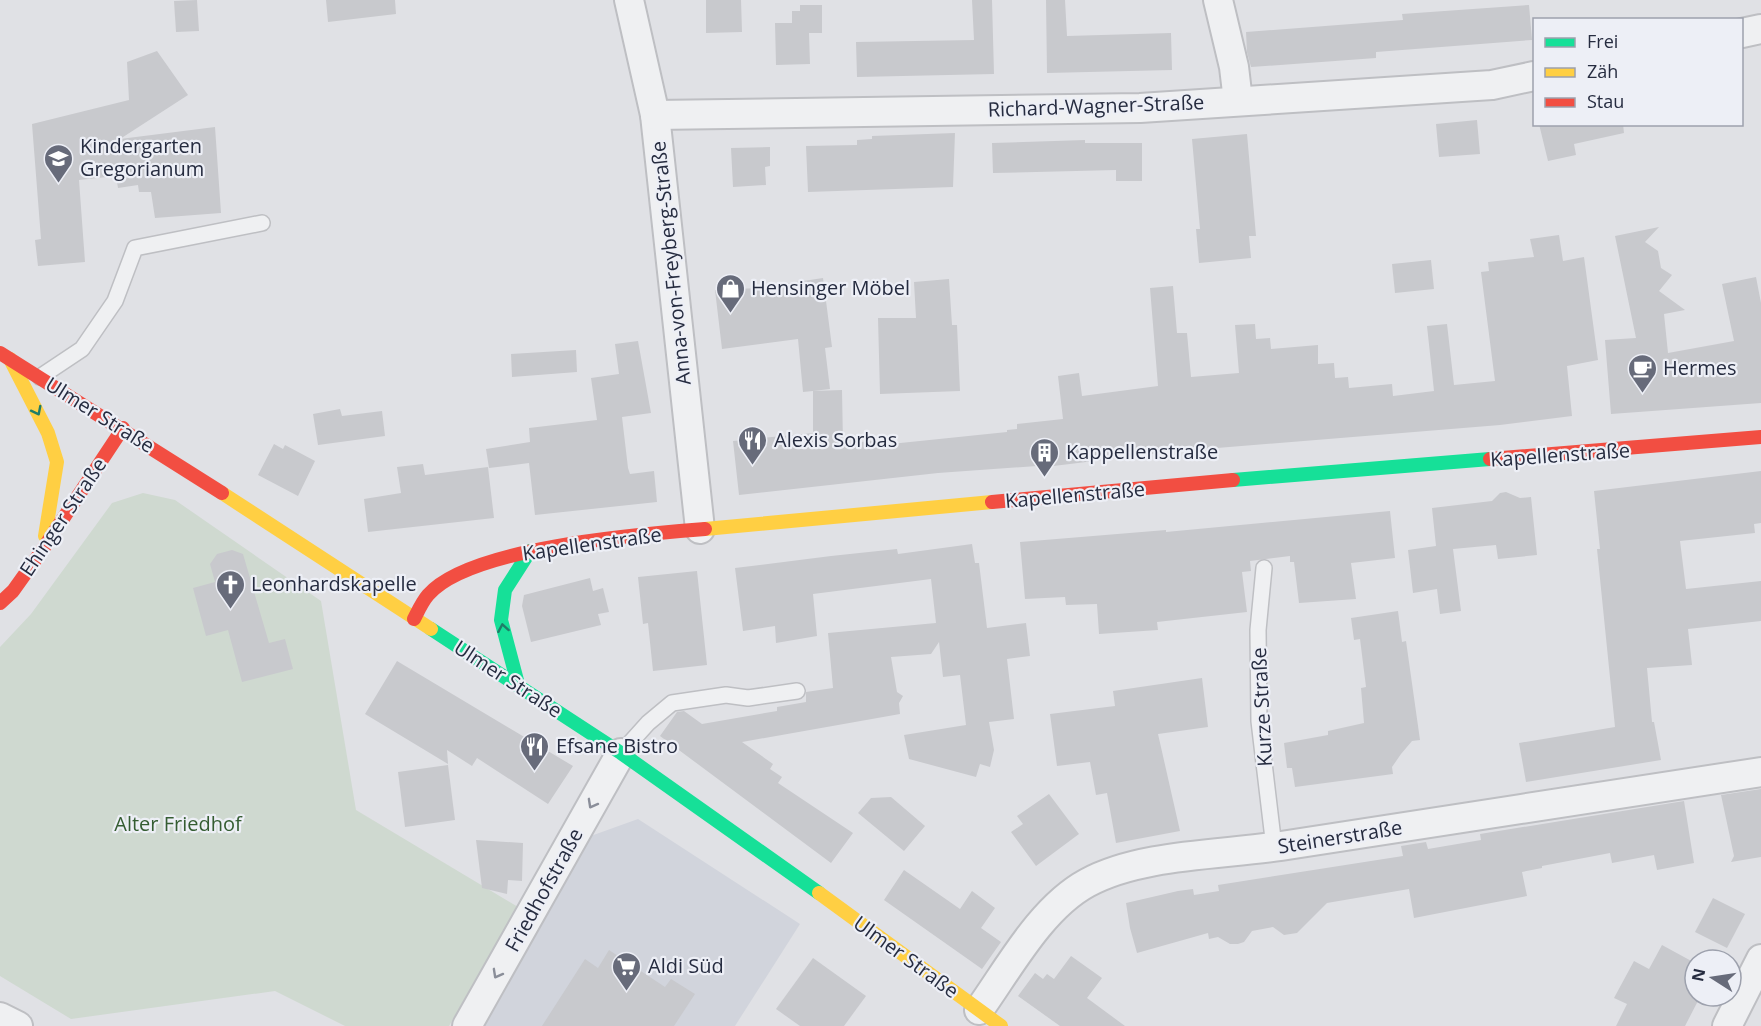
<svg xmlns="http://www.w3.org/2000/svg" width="1761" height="1026" font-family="'Open Sans',sans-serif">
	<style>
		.built { fill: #d1d4dc }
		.green { fill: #cfd9d0 }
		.building { fill: #c8c9cd }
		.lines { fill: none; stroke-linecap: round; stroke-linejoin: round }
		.lane-casing { stroke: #bebfc3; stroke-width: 18 }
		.street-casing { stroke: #bebfc3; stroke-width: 32 }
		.lane { stroke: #eff0f2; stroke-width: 15 }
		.street { stroke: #eff0f2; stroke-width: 28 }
		.fast { stroke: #16e098; stroke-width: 14 }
		.slow { stroke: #ffcf43; stroke-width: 14 }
		.jam { stroke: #f24e42; stroke-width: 14 }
		.oneway { stroke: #1f7d68 }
		.oneway2 { stroke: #8a8e99 }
		.labels { text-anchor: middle; stroke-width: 4.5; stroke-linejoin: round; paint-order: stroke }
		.street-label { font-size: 20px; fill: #262c40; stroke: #edeff6 }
		.poi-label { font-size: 20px; fill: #262c40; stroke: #edeff6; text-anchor: start }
		.park-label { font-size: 20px; fill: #355d32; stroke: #edeff6 }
	</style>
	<rect width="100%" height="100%" fill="#e0e1e5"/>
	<polygon class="built" points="638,819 800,924 735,1026 479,1026 588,837"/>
	<polygon class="green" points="143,493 175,500 321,601 356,810 518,907 449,1026 345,1026 275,991 71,1019 0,976 0,647 31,614 112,503"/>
	<g class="building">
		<polygon points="197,0 199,31 176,32 174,1"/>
		<polygon points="326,0 395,0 396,14 328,22"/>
		<polygon points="706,0 741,0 742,32 706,33"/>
		<polygon points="972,0 992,0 994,74 857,77 856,42 974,40"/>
		<polygon points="1046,0 1065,0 1067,36 1171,33 1172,70 1047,73"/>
		<polygon points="800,5 822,5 822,33 809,33 810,64 776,65 775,23 792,23 792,11 800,11"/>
		<polygon points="1529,5 1532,40 1376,52 1376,58 1251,67 1247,52 1246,32 1403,20 1402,14"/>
		<polygon points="157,51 188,95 120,139 215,127 221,213 155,218 151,192 139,192 138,185 118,188 116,176 79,180 85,262 38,266 35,240 41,239 32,124 129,100 127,62"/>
		<polygon points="1477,120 1480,154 1439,157 1436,124"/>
		<polygon points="1539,124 1623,124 1624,133 1574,144 1576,155 1548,161"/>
		<polygon points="955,133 953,187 808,192 806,146 857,145 857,140 872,139 872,136"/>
		<polygon points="1247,134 1256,236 1249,236 1251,258 1199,263 1196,229 1200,229 1192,139"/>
		<polygon points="1085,140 1085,143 1142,143 1142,181 1116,181 1116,170 993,173 992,143"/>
		<polygon points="770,147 770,166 765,167 766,185 733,187 731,148"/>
		<polygon points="1659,227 1645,242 1658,251 1661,268 1672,275 1659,291 1685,310 1664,314 1668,353 1734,341 1722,284 1756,277 1761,303 1761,403 1611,414 1605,340 1636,338 1615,236"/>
		<polygon points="1559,235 1563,261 1584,257 1598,360 1567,366 1572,416 1500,425 1168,452 1037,468 1037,466 938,473 739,495 733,441 813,433 813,391 803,392 798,339 722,349 715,290 778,287 777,285 823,278 832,347 825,348 830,389 813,391 842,390 843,444 880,440 881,445 1007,432 1007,430 1017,429 1017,424 1063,419 1058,376 1079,373 1082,396 1158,386 1150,288 1173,286 1177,333 1187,333 1191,377 1239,373 1235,325 1255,324 1256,339 1270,338 1271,349 1318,345 1318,364 1334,363 1335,378 1348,377 1349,388 1392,384 1393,396 1434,391 1427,326 1447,324 1454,385 1495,381 1481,272 1489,271 1488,262 1534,257 1530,239"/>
		<polygon points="1431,260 1434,289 1395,293 1392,264"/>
		<polygon points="949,279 952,325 957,325 960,391 880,394 878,318 916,318 914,282"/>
		<polygon points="638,341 651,413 622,417 628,468 630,474 654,471 657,502 535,515 529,463 489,468 486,449 530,442 529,428 597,420 591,378 619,374 615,344"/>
		<polygon points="576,350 577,372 512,377 511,354"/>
		<polygon points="340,409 342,416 382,411 385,436 318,445 313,414"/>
		<polygon points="274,444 283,449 285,445 315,461 298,496 258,475"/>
		<polygon points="423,464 425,475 488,467 494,518 368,532 364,499 401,493 397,467"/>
		<polygon points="1761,471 1761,523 1754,524 1755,533 1680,541 1686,589 1761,581 1761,621 1688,629 1692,665 1647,668 1652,722 1654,722 1661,760 1526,782 1519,743 1615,727 1597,549 1600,549 1594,491"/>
		<polygon points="1506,492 1520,498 1531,497 1537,555 1498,559 1496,545 1453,549 1461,611 1440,614 1437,589 1413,593 1408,550 1436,546 1432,508 1492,501 1500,493"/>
		<polygon points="1390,511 1395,558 1351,563 1356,599 1299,603 1294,562 1290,562 1290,556 1250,561 1251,571 1242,572 1247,612 1157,622 1158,630 1099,634 1097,604 1066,605 1065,597 1025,599 1020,542 1166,530 1166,532"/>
		<polygon points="972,544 975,563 979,563 987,628 1026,623 1030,656 1007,659 1014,719 989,722 994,750 990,767 980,764 976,777 909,759 904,735 966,725 960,675 943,677 939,642 931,654 891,657 897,692 903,696 899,703 900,714 742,742 773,764 770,769 782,777 778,783 853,833 831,863 660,736 677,712 684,711 702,724 777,711 777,707 806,702 806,692 833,688 828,633 936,623 931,579 813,594 817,636 776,643 775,626 743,631 735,568 831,556 897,549 898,554"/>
		<polygon points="232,550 243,554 269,643 285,639 293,669 242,682 228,630 206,636 193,588 215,582 210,564 217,554"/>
		<polygon points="697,571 707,665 653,671 648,623 643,624 638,577"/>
		<polygon points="590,578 593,591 603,588 609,612 598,614 601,625 531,642 522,606 524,595"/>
		<polygon points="1398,611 1402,642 1406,641 1420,740 1412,741 1401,754 1392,767 1393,774 1295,787 1292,768 1287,768 1284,743 1328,735 1328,731 1364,723 1361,688 1366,687 1360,639 1354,640 1351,618"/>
		<polygon points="397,661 573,766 548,804 477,758 472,766 447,750 448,764 365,714"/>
		<polygon points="1202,678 1208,727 1158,734 1180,831 1116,843 1107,793 1096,795 1090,762 1057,766 1050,714 1115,706 1113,691"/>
		<polygon points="448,765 455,820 405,827 398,772"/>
		<polygon points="1761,789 1761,857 1731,862 1734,856 1721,795"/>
		<polygon points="1049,794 1079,834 1036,866 1011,832 1023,824 1017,816"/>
		<polygon points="891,797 925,826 904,851 858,813 871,798"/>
		<polygon points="1684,801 1694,863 1657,870 1654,855 1612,863 1610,853 1542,866 1542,868 1522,872 1527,896 1414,918 1409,889 1327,903 1297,933 1284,935 1273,927 1252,931 1244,942 1238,944 1230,944 1218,937 1209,939 1208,933 1137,953 1130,928 1126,903 1178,891 1193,889 1194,895 1219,891 1218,885 1403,856 1401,846 1426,842 1428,849 1481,840 1480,834"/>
		<polygon points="476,840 523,843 522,881 508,880 507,894 482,888"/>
		<polygon points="904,870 960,909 972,891 995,908 981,928 1001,942 982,969 884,900"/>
		<polygon points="1713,898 1745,914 1727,948 1695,932"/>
		<polygon points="1662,945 1695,963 1695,975 1687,990 1700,997 1685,1026 1616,1026 1627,1004 1614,998 1634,961 1649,969"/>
		<polygon points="609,950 665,987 671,979 695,994 674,1026 542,1026 585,959 598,968"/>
		<polygon points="1071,956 1102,978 1087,998 1125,1026 1060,1026 1018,996 1035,973 1043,979 1047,974 1054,979"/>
		<polygon points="813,958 866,996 844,1026 800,1026 776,1009"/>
	</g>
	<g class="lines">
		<defs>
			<g id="lane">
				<polyline points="40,377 82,349 115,301 135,248 262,223"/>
				<polyline points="1264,568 1258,630 1259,721 1274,847"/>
				<polyline points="621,753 648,723 672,703 726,695 748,698 797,691"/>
			</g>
			<g id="street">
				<polyline points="629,0 655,115 700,529"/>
				<polyline points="1218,0 1234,67 1238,101"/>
				<polyline points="1742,33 1761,29"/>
				<polyline points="655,115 1140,108 1492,85 1534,76"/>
				<path d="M979,1010C1009,968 1041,908 1087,883C1140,854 1221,855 1281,846C1441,821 1601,797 1761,772"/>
				<polyline points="0,1017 18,1026"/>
				<polyline points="467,1026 621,753"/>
				<polyline points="1727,1026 1761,959"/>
			</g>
		</defs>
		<use href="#lane" class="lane-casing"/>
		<use href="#street" class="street-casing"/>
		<use href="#lane" class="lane"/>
		<use href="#street" class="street"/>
		<g class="fast">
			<polyline points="1233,480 1490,459"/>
			<polyline points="431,629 621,753 819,893"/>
			<polyline points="518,684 501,620 505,590 530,551"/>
		</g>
		<g class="slow">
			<polyline points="10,359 48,433 57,462 45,536"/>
			<polyline points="222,493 431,629"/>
			<polyline points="705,529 992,502"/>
			<polyline points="819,893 1001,1026"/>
		</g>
		<g class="jam">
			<polyline points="0,353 222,493"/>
			<polyline points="1490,459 1761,437"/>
			<polyline points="992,502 1233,480"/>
			<polyline points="0,603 13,591 43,549 123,428"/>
			<path d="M414,619C418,611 422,602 428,595C469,547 642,534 705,529"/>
		</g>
	</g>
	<defs><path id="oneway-chevron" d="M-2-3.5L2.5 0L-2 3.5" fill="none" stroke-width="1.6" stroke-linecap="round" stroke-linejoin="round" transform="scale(1.5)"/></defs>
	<g class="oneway">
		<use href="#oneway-chevron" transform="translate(37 411) rotate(63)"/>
		<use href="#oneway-chevron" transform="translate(503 628) rotate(-100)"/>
	</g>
	<g class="oneway2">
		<use href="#oneway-chevron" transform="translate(592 804) rotate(119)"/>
		<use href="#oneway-chevron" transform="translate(497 974) rotate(119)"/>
	</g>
	<defs>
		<symbol id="school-pin" viewBox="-11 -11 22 30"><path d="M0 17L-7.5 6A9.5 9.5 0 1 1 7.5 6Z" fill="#676b7a" stroke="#edeff6"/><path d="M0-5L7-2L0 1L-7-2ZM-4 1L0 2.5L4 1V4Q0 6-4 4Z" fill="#fff"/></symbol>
		<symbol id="shop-pin" viewBox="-11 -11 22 30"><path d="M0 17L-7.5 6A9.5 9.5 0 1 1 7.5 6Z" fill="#676b7a" stroke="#edeff6"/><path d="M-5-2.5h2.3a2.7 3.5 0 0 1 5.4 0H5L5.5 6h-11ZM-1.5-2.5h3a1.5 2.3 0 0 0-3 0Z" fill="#fff"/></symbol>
		<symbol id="cafe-pin" viewBox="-11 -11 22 30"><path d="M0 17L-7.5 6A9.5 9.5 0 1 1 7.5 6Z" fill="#676b7a" stroke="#edeff6"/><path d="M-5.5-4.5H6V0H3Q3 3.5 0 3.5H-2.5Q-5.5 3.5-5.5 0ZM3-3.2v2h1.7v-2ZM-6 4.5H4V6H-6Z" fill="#fff"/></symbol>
		<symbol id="restaurant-pin" viewBox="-11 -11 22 30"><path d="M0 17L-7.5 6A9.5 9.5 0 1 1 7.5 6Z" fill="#676b7a" stroke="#edeff6"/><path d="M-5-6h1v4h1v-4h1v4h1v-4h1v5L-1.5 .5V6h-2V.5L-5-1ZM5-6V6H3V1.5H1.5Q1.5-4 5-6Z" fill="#fff"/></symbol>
		<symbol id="building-pin" viewBox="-11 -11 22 30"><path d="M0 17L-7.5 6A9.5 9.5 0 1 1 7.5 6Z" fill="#676b7a" stroke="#edeff6"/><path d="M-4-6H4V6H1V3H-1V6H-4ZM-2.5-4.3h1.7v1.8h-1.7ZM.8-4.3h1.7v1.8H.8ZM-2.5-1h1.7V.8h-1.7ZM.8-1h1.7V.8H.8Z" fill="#fff"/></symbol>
		<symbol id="church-pin" viewBox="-11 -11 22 30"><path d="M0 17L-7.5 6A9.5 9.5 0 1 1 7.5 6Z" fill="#676b7a" stroke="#edeff6"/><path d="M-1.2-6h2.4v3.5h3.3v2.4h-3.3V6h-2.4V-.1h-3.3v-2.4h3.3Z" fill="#fff"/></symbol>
		<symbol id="supermarket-pin" viewBox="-11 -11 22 30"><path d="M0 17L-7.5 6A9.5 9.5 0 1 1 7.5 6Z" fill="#676b7a" stroke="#edeff6"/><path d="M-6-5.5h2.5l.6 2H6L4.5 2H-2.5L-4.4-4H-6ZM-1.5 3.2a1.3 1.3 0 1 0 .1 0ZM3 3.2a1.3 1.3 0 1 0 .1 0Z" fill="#fff"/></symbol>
	</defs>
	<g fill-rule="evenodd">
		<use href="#school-pin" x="42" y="142" width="33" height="45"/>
		<use href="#shop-pin" x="714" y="272" width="33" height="45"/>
		<use href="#cafe-pin" x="1626" y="352" width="33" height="45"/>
		<use href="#restaurant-pin" x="736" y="424" width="33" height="45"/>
		<use href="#building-pin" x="1028" y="436" width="33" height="45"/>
		<use href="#church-pin" x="214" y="568" width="33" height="45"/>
		<use href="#restaurant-pin" x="518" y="730" width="33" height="45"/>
		<use href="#supermarket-pin" x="610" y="950" width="33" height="45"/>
	</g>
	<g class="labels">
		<g class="street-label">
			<text transform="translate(1096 106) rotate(-2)" y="7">Richard-Wagner-Straße</text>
			<text transform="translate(671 263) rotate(-96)" y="7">Anna-von-Freyberg-Straße</text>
			<text transform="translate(100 415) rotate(32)" y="7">Ulmer Straße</text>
			<text transform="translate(1560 455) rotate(-4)" y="7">Kapellenstraße</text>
			<text transform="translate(1075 495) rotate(-5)" y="7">Kapellenstraße</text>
			<text transform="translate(63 517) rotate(-56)" y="7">Ehinger Straße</text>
			<text transform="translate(592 544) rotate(-8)" y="7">Kapellenstraße</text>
			<text transform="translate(508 679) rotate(33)" y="7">Ulmer Straße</text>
			<text transform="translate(1262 707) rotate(-93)" y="7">Kurze Straße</text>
			<text transform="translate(1340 837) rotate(-9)" y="7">Steinerstraße</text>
			<text transform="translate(544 890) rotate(-61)" y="7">Friedhofstraße</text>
			<text transform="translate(906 957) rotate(36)" y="7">Ulmer Straße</text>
		</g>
		<g class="poi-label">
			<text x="80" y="153">Kindergarten<tspan x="80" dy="23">Gregorianum</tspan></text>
			<text x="751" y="295">Hensinger Möbel</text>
			<text x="1663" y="375">Hermes</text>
			<text x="774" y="447">Alexis Sorbas</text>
			<text x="1066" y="459">Kappellenstraße</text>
			<text x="251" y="591">Leonhardskapelle</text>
			<text x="556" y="753">Efsane Bistro</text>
			<text x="648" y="973">Aldi Süd</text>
		</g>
		<g class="park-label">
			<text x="178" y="831">Alter Friedhof</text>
		</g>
	</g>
	<rect x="1533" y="18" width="210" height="108" fill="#edeff6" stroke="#9da1ad" stroke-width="1.5"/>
	<rect x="1545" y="38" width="30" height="9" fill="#16e098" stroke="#9da1ad" stroke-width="1.5"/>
	<text x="1587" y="48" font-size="18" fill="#262c40">Frei</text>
	<rect x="1545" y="68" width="30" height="9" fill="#ffcf43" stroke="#9da1ad" stroke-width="1.5"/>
	<text x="1587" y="78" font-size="18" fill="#262c40">Zäh</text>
	<rect x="1545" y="98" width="30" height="9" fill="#f24e42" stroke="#9da1ad" stroke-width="1.5"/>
	<text x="1587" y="108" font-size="18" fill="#262c40">Stau</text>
	<g transform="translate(1713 978) rotate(282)"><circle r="28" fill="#edeff6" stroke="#9da1ad" stroke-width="1.5"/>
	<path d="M0-4.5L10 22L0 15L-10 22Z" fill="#676b7a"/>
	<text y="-9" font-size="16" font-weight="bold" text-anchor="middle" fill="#262c40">N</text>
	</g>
</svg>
